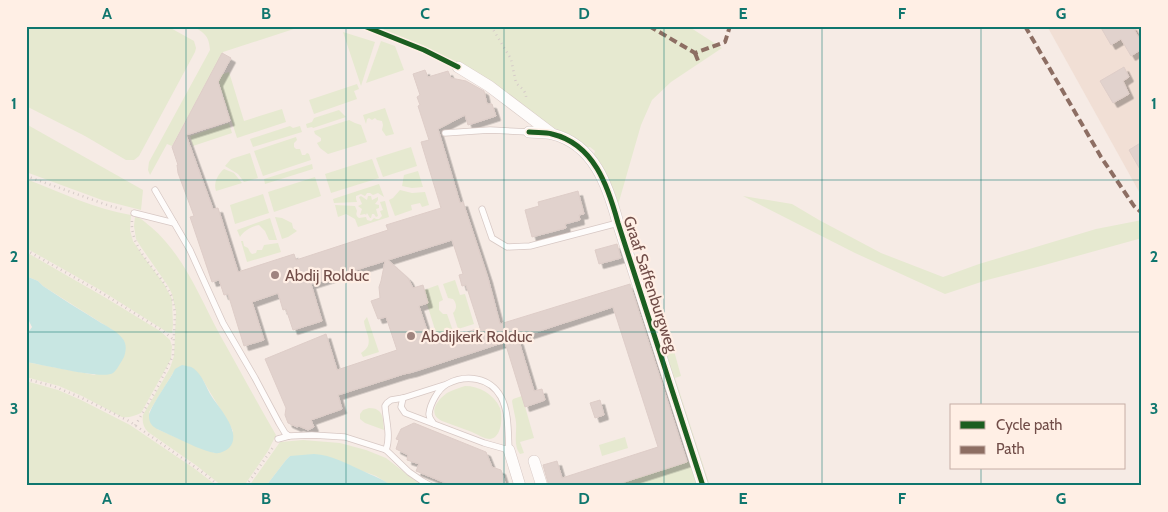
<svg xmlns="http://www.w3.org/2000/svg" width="1168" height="512" font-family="Cabin,sans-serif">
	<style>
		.residential { fill: #f1dfd5 }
		.green { fill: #e6e9d0; fill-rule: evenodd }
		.water { fill: #c8e6e2 }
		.building { fill: #e1d2cd; stroke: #decdc8; fill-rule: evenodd; filter: url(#shadow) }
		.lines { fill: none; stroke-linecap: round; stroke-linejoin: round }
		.lane-casing { stroke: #d7c8c4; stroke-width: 7 }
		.street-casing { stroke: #d7c8c4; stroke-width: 12 }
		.path { stroke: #d6cbc8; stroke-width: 2.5; stroke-dasharray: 1 4; stroke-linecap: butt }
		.lane { stroke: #fefcfb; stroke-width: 5.5 }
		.street { stroke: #fefcfb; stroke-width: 11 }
		.quiet { stroke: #8d6e63; stroke-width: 4; stroke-dasharray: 8 4; stroke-linecap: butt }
		.cycleway-casing { stroke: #ffefe5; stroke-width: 8 }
		.cycleway { stroke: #1b5e20; stroke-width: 5 }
		.grid { fill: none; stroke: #0f766e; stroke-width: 1; stroke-opacity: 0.55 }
		.poi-dot { fill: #a0847f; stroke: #ffefe5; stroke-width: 2 }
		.labels { text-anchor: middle; stroke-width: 4.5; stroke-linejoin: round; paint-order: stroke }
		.poi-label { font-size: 16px; fill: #714d48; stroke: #ffefe5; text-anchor: start }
		.street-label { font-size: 16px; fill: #714d48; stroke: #ffefe5 }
		.neatline { fill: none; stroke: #0f766e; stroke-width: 2 }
		.grid-label { font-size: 16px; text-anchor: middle; font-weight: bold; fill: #0f766e }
	</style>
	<defs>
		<filter id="shadow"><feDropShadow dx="4.5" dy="4.5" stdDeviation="0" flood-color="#0004"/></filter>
	</defs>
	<rect width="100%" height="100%" fill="#f6ebe5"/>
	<polygon class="residential" points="1047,26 1142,26 1142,197"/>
	<g class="green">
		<polygon points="26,26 167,26 194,41 196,48 195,52 139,156 134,160 126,160 85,136 26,106"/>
		<path d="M192,26H303L223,52L172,146L167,144L150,175L148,170L149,162L210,50C209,36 205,33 192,26Z"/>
		<polygon points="372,26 688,26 722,48 671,82 652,100 641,125 618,205 593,157 595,151 590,147 585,148 552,131 460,65 424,46"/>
		<polygon points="343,32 375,42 361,86"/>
		<polygon points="381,41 395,46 404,70 366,83"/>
		<polygon points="229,72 244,121 282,109 286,122 237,138 217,76"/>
		<polygon points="357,84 359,89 354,91 357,99 314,114 309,100"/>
		<polygon points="385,108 394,134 386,136 382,130 383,125 382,121 377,120 375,118 372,120 369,118 367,119 366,124 363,115"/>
		<polygon points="339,110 346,117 313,128 312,127 307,128 306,124 312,122 314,118"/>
		<polygon points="349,120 355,123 361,125 367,142 328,154 320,148 317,143 321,141 321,138 315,134 314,131"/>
		<polygon points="229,123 232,133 193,146 190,136"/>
		<polygon points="26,124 143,190 141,210 102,200 26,172"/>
		<polygon points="290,126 293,128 300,126 302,132 253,147 250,139"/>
		<polygon points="296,137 297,140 294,143 294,147 296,149 300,149 302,155 305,155 307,153 309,154 311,160 263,176 254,151"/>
		<polygon points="411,147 417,166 383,177 376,158"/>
		<polygon points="250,153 258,178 244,182 238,174 225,166 231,159"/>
		<polygon points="372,159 379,178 331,193 325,174"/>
		<polygon points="312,164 313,169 265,184 264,179"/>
		<path d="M224,169L234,173L242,183L216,191C213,183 218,174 224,169Z"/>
		<polygon points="418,171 423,187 412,188 402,186 404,175"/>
		<polygon points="315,177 321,196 274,212 268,192"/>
		<path d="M26,179C60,192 95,209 131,215L130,230L133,241L143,256L164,284L172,299L173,325L172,333L167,332L102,291L26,248Z"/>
		<polygon points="379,184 384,197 378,193 373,195 370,193 367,193 365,196 361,194 356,196 356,199 357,202 334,203 333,199"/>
		<polygon points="400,190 412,193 425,192 429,205 422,207 420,203 411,205 412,210 395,216 389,200 393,198"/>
		<polygon points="263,194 269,213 235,224 230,205"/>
		<polygon points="361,196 367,200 368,196 371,196 372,200 378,197 378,200 375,204 379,205 379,208 376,209 378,216 376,217 374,214 372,214 371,218 370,218 367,213 366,215 365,214 360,215 362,209 358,206 362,204 359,197"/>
		<polygon points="743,196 792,204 819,220 881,253 943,277 979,264 1096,229 1142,220 1142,238 1041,266 987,280 945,294 855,253"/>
		<path d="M385,201L389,217L358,227L355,219L346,214L338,217L335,205L355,206L357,211C356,214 356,216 359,218L366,217L367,220L371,221L374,218L376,219H379L382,216L380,211L383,210L380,202Z"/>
		<path d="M135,216C141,218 146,223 151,227C184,255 200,298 220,335C239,369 257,402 276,435L268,451L244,486H222L197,466L148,432C143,427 142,421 143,415L170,368L174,356L176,312L172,294L168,286L141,247L136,239L134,226ZM173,373L203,380C212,397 224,413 233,431L215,453L200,448L157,429L149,412Z"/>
		<polygon points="275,217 282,218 292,223 293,228 297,231 288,237 282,239"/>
		<path d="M270,218L277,240H269L265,231L259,225C252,226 243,231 240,237L237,230Z"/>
		<polygon points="241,241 243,241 244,246 248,248 250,252 252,254 256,253 257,250 262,250 264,245 278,243 281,252 247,262"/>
		<path d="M26,252L106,298L160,331L170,340L172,346L171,359L141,413C134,416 129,418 122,417L82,396L59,386L26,377V362L95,375L123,339L111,329L43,286L38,281L26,276Z"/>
		<path d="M455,280L460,295L465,294L474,324L458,329L453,313C457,309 457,304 453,299L448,298L443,284Z"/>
		<polygon points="438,285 443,300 439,302 439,310 443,314 447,314 453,331 437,336 427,304 428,303 424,290"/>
		<polygon points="661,304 681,376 675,378 710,486 708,486 650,307"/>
		<path d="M367,317L379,352L363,357L361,353C376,344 365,333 364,321Z"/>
		<polygon points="26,381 58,390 81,400 130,425 195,469 217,486 26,486"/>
		<path d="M465,386C479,386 494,394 500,408C503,416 502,438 490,439C484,439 477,434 472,432C462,428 452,425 442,421C427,414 437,400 447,393C452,390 459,388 465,386Z"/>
		<path d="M522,396L534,438L520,442L524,453L520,454C513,446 517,432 516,422C515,415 513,408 512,401L513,399Z"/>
		<path d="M369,408C384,408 383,419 384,430L365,423L360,419V414L363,410Z"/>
		<polygon points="625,437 628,448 602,456 599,445"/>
		<polygon points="303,440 340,443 366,450 386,458 422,486 392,486 376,476 365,472 290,456 286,460 266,486 249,486 280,442"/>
		<polygon points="689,461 698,486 612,486"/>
	</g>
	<g class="water">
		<path d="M26,276L38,281L43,286C61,298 80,310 98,321C106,326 117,331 123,339C127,345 126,351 124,357C121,362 117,370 113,373C104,380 40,364 26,362V331L30,330L32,327L29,321L26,320Z"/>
		<path d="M182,365C185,366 190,366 193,368C203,375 206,388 212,397C220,409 243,434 229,448C225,451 220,454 215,453C209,452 202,449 196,447C183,441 170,435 157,429C152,426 149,423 149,416C149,409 168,382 173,373L175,369Z"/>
		<path d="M314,454C332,455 347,464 363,471C373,476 383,479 392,486H266L286,460L290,456Z"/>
	</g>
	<g class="building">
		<polygon points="1100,26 1132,26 1142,43 1142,49 1131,56 1121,39 1111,45"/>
		<path d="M222,53L231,58L218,82L230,121L186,135L213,209L218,208L238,272L294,254L296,260L388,230L386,225L441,208L421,142L429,140L418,106L420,105L417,97L420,95L413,74L425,70L428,77L448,71L451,78L466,81L484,91L487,104H492L496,116L468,125L465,115L438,129L460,203L463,202L488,278L500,324L630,284L687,462L612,486H549L543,465L557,461L562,478L658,447L613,307L518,338L534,391L542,389L545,400L525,407L505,342L413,372L404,374L338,395L342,409L311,420L314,427L308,430L299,426L297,427L288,423L285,415L286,408L265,359L326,334L337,370L397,350L386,317L378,319L371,301L380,298L379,287L381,281L385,261L311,284L322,321L293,330L286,309L283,310L278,293L252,302L264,340L244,346L228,294L224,295L219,280L212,282L190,217L194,216L178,173L177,165H178L172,147ZM452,240L463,274L459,275L462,286L466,285L480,328L431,343L419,306L428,303L423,285L413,288L408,278L388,260Z"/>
		<polygon points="1124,67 1129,77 1123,81 1129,94 1113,103 1100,81"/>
		<polygon points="1142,142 1142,173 1129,150"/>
		<polygon points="578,191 584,214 579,215 580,220 565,224 566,228 532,237 525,210 539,206 538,202"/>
		<polygon points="617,244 621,258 599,264 595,250"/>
		<polygon points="600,400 604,415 595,418 590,403"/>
		<polygon points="414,423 486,452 492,467 501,470 506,486 453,486 416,471 419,464 407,460 408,455 396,449 399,440 396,439 401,429"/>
	</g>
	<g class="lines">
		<defs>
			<g id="lane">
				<polyline points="445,133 490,130 529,132"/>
				<polyline points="155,190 190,250 223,323 255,378 279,423 285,433 289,436"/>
				<polyline points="482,209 492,238 507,247 530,246 618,223"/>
				<polyline points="134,213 174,223"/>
				<path d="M403,398L401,407L405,413L484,443L509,450C508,433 509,412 501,397C490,377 466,374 447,384C438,389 430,404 429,414C429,418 432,421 434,424"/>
				<polyline points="278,439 289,436 312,435 345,437 386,450 409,472 422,481 431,486"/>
				<path d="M386,450C391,436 386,421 385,406L387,403L391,400L403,398L444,385"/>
			</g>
			<g id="street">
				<polyline points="458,67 489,86 551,133"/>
				<path d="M529,132C537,133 545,132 552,134C594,144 608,186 618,223L703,486"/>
				<polyline points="509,450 520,486"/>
				<polyline points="534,461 542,486"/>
			</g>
		</defs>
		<use href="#lane" class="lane-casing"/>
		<use href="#street" class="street-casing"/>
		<g class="path">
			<path d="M491,26L511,59L516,83C522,89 527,91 526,101"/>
			<polyline points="26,176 110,206 125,210"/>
			<path d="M132,221C130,249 157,269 169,291C173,298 174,306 175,314L173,356L156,390L135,426"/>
			<polyline points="26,250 102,293 163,331 174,340"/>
			<polyline points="26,379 53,386 82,398 129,421 205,474 219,486"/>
			<polyline points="246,486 274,446"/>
		</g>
		<use href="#lane" class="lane"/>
		<use href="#street" class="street"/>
		<g class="quiet">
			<polyline points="649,26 695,53 725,42 730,26"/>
			<polyline points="1025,26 1101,157 1134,206 1142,213"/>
			<polyline points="695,53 699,63"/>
		</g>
		<defs>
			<g id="cycleway">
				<polyline points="364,26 424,50 458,67"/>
				<path d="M529,132C537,133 545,132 552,134C594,144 608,186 618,223L703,486"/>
			</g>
		</defs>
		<use href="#cycleway" class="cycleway-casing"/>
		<use href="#cycleway" class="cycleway"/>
	</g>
	<path class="grid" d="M186,26V486M346,26V486M504,26V486M664,26V486M822,26V486M981,26V406M26,180H1142M26,332H1142M981,468V486"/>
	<g class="poi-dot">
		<circle cx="275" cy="275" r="5"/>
		<circle cx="411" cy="336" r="5"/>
	</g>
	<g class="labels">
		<g class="poi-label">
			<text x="285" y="281">Abdij Rolduc</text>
			<text x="421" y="342">Abdijkerk Rolduc</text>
		</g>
		<g class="street-label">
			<text transform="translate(651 284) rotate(72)" y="6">Graaf Saffenburgweg</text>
		</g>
	</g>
	<rect width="1168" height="512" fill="none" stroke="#ffefe5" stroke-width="55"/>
	<rect x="950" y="404" width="175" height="65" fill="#ffefe5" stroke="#c6aea6"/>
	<rect x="960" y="421" width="25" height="8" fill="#1b5e20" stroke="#c6aea6"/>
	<text x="996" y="430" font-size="15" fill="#714d48">Cycle path</text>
	<rect x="960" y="446" width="25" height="8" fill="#8d6e63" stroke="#c6aea6"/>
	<text x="996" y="454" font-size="15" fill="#714d48">Path</text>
	<rect x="28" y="28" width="1112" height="456" class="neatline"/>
	<g class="grid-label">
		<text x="107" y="19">A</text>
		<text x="266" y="19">B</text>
		<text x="425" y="19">C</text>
		<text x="584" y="19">D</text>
		<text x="743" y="19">E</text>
		<text x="902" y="19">F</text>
		<text x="1061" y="19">G</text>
		<text x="14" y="109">1</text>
		<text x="1154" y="109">1</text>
		<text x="14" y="262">2</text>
		<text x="1154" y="262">2</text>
		<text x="14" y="414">3</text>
		<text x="1154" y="414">3</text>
		<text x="107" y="504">A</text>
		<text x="266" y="504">B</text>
		<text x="425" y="504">C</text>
		<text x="584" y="504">D</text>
		<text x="743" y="504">E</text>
		<text x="902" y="504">F</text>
		<text x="1061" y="504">G</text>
	</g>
</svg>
